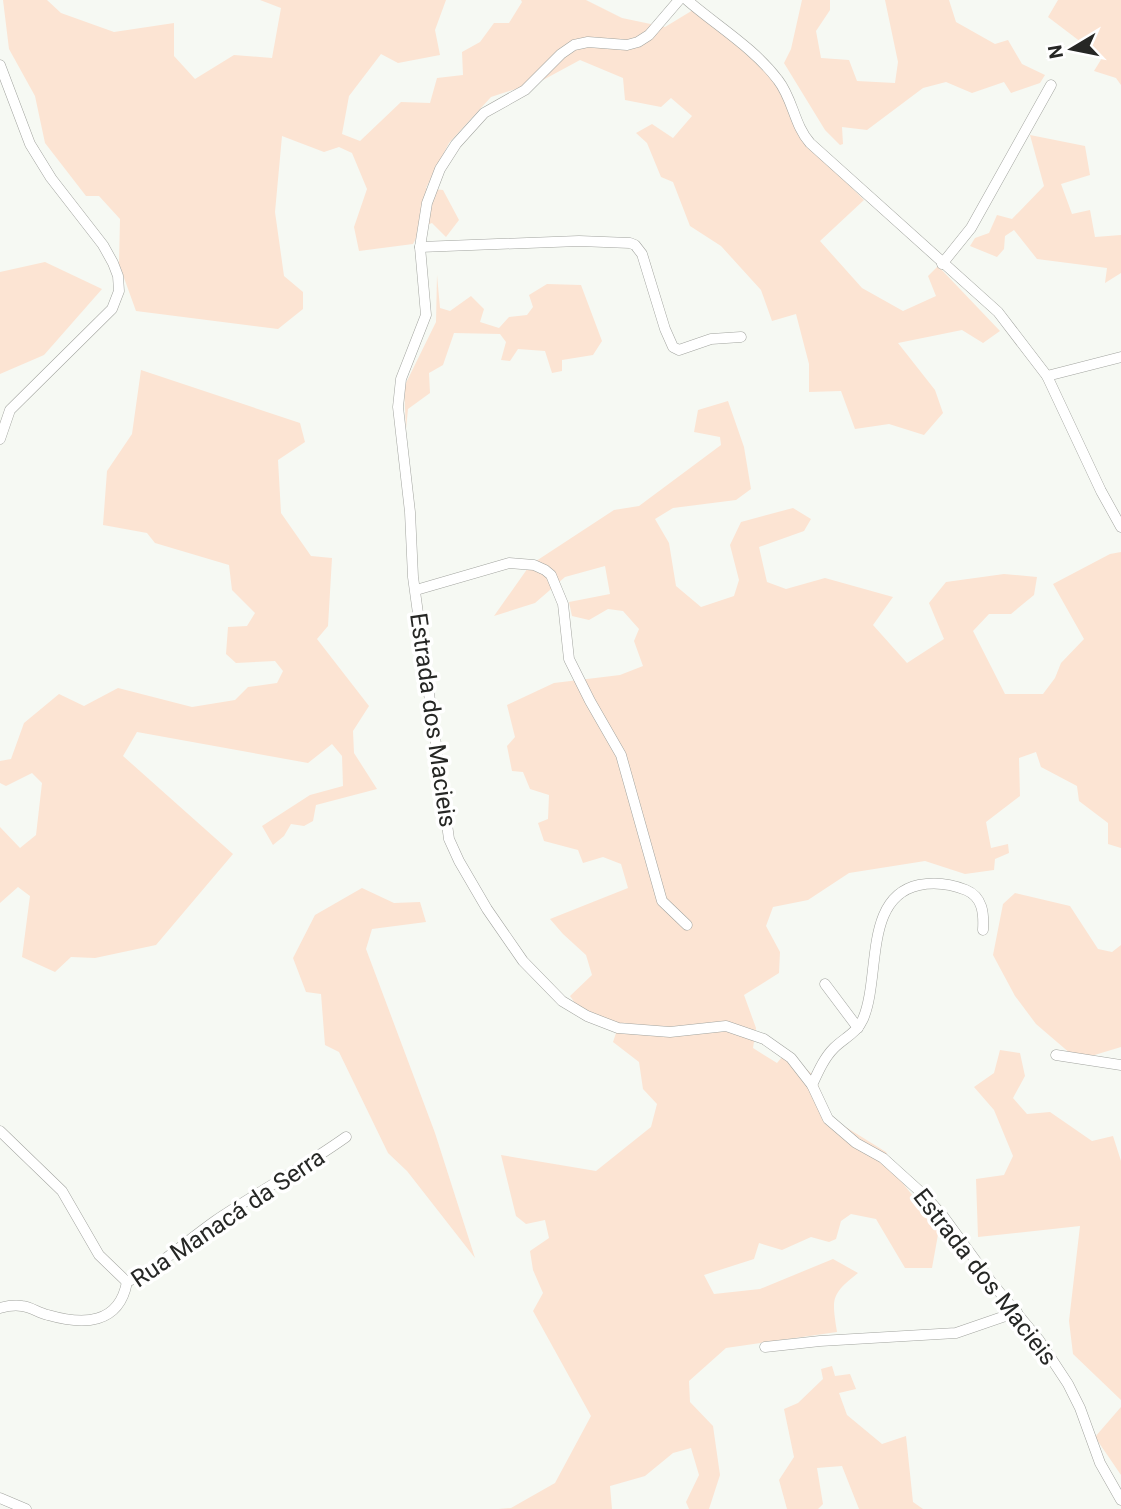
<svg xmlns="http://www.w3.org/2000/svg" width="1121" height="1509" font-family="Roboto,sans-serif">
	<style>
		.green { fill: #fce4d3 }
		.lines { fill: none; stroke-linecap: round; stroke-linejoin: round }
		.minor-casing { stroke: #a2a49f; stroke-width: 11 }
		.minor { stroke: #fff; stroke-width: 10 }
		.labels { text-anchor: middle; stroke-width: 7; stroke-linejoin: round; paint-order: stroke }
		.street-label { font-size: 24px; fill: #262725; stroke: #fff }
	</style>
	<rect width="100%" height="100%" fill="#f6f9f3"/>
	<g class="green">
		<polygon points="3,0 47,0 61,13 114,32 174,23 174,56 195,79 234,55 272,58 281,8 260,0 446,0 435,30 440,55 398,63 381,54 349,96 342,134 360,141 401,102 430,103 437,78 463,75 462,52 480,42 494,23 509,23 522,2 521,0 586,0 622,18 665,27 693,10 733,39 780,83 800,136 864,200 820,241 862,288 903,311 936,296 928,276 938,266 1000,331 983,343 962,330 898,343 935,390 943,413 924,435 889,424 855,429 841,391 809,392 809,364 796,314 772,321 761,290 721,246 690,226 673,182 661,177 647,143 636,133 652,124 673,138 692,116 671,98 661,107 625,100 623,78 580,60 543,80 491,97 449,143 426,188 443,190 459,220 446,237 432,223 422,227 413,244 359,251 354,227 367,189 352,153 339,147 324,152 282,136 275,212 284,276 303,292 303,309 278,329 136,311 119,264 120,219 99,196 86,196 45,143 35,96 9,49"/>
		<polygon points="802,0 830,0 830,10 816,31 821,58 849,60 857,81 895,83 898,62 885,0 949,0 956,22 995,44 1008,40 1022,64 1045,75 1040,83 1011,93 1004,82 972,93 946,82 923,88 867,130 842,127 843,144 840,145 825,130 784,63 791,49"/>
		<polygon points="1058,0 1121,0 1121,85 1116,78 1094,71 1102,58 1048,17"/>
		<polygon points="1030,135 1085,146 1090,175 1061,184 1072,214 1090,210 1095,237 1121,235 1121,273 1105,283 1107,268 1037,259 1014,230 1005,236 1004,249 997,257 970,246 975,238 989,233 997,215 1012,219 1044,186"/>
		<polygon points="45,262 102,289 44,355 0,374 0,272"/>
		<polygon points="437,275 440,308 450,311 471,296 484,309 480,322 499,328 509,317 527,315 533,307 529,295 547,284 581,285 602,341 593,355 562,360 562,371 552,373 545,351 518,349 510,361 501,360 506,342 500,334 454,333 443,365 429,373 430,393 408,409 406,429 404,387 436,322"/>
		<polygon points="141,370 300,423 305,442 278,460 281,513 311,556 332,558 328,626 317,639 369,706 353,731 354,753 377,789 316,805 313,821 304,826 291,824 284,836 273,845 262,826 310,795 343,786 342,756 332,744 308,763 137,732 123,756 233,854 156,945 95,958 71,957 55,972 22,957 30,896 18,887 0,903 0,827 20,848 36,835 42,783 32,773 6,786 0,783 0,761 11,759 24,723 59,694 84,706 118,688 192,707 235,700 248,687 277,683 283,671 275,661 236,663 226,654 228,627 247,626 255,613 232,590 229,565 155,543 147,533 103,525 107,471 132,434"/>
		<path d="M728,401L744,447L751,489L736,500L673,508L655,519L669,543L676,586L701,607L734,596L739,580L730,545L741,522L793,508L811,519L804,531L759,547L767,582L786,589L825,578L893,597L873,625L907,663L944,639L929,603L946,582L1004,574L1037,577L1034,595L1011,614H989L973,631L1005,694H1043L1055,678L1061,663L1084,639L1053,584L1110,554L1121,552V848L1108,844V823L1079,801L1077,786L1041,767L1036,752L1019,758L1020,796L986,822L991,848L1008,844L1009,853L995,859L994,870L965,874L925,861L849,873L808,900L773,907L766,926L780,952L779,973L744,995L756,1028L753,1048L777,1063L787,1051L816,1078L828,1116L886,1152L898,1177L939,1229L932,1268H905L876,1219L851,1214L841,1221L836,1239L829,1242L811,1237L782,1250L759,1243L754,1259L704,1275L714,1294L760,1289L833,1259L858,1273C830,1295 832,1299 837,1332L726,1348L689,1381L690,1402L713,1426L720,1475L709,1509H689L686,1502L699,1475L691,1448L673,1453L645,1476L610,1486L612,1509H498L511,1508L555,1483L591,1416L533,1311L543,1293L533,1270L530,1251L549,1238L545,1220L526,1224L516,1216L501,1155L596,1171L651,1127L657,1104L643,1089L639,1062L613,1042L617,1030L582,1013L570,996L592,975L586,955L563,934L550,919L628,888L621,864L603,857L583,863L578,850L544,841L538,823L548,819L549,795L530,789L523,772L512,771L507,746L515,737L507,705L554,683L620,675L643,666L634,641L639,629L623,611L608,609L589,620L572,616L569,602L610,594L605,566L565,577L535,603L494,616L530,565L614,510L639,506L721,445L720,437L694,432L698,410Z"/>
		<polygon points="362,888 394,903 420,902 426,922 372,929 366,949 435,1133 475,1258 407,1171 388,1153 339,1052 325,1045 321,994 306,992 293,958 315,915"/>
		<polygon points="1015,893 1070,906 1098,949 1112,952 1121,945 1121,1047 1078,1060 1036,1024 1015,996 993,955 1003,904"/>
		<polygon points="1000,1050 1020,1053 1025,1076 1013,1098 1027,1114 1050,1112 1092,1141 1113,1136 1121,1161 1121,1400 1073,1354 1069,1321 1080,1226 978,1237 976,1179 1004,1175 1013,1156 994,1110 974,1087 994,1073"/>
		<polygon points="832,1366 835,1376 850,1374 856,1389 839,1393 847,1415 882,1444 906,1436 913,1502 923,1509 859,1509 842,1466 817,1468 823,1504 818,1509 787,1509 779,1480 794,1457 784,1409 798,1403 823,1379 821,1369"/>
		<polygon points="1121,1407 1121,1475 1095,1437"/>
	</g>
	<g class="lines">
		<defs>
			<g id="minor">
				<polyline points="679,0 649,35 638,42 627,45 588,42 574,45 561,54 525,90 484,113 456,144 440,169 427,203 420,247 426,315 401,379 398,407 410,512 413,577 449,839 459,861 487,909 523,961 562,1001 587,1016 618,1028 670,1032 726,1026 764,1039 791,1058 812,1085 828,1119 856,1143 883,1158 925,1196 943,1216 992,1283 1039,1340 1068,1384 1080,1408 1100,1463 1121,1500"/>
				<path d="M687,0C717,26 754,48 778,80C793,99 794,125 810,143L998,312L1047,376L1101,491L1121,527"/>
				<polyline points="0,65 30,144 51,178 103,245 113,263 118,276 119,291 112,309 10,410 0,439"/>
				<polyline points="420,247 579,241 630,243 635,245 642,254 665,329 673,347 679,350 711,339 741,337"/>
				<polyline points="942,264 971,228 1051,85"/>
				<polyline points="1047,376 1121,357"/>
				<polyline points="416,590 509,563 534,565 545,570 551,575 563,604 569,659 590,701 621,755 662,901 687,925"/>
				<polyline points="825,984 858,1028"/>
				<polyline points="1056,1055 1121,1065"/>
				<path d="M812,1085C818,1072 824,1058 834,1048C844,1038 857,1033 863,1019C881,977 863,897 919,885C934,882 951,884 966,890C983,897 984,914 983,930"/>
				<polyline points="0,1131 62,1191 99,1255 127,1282"/>
				<path d="M0,1308C7,1306 15,1305 22,1306C31,1307 39,1313 48,1315C83,1325 119,1325 127,1282C161,1266 185,1242 215,1221C258,1192 304,1167 346,1137"/>
				<polyline points="765,1347 820,1341 956,1333 1017,1312"/>
				<polyline points="0,1498 26,1509"/>
			</g>
		</defs>
		<use href="#minor" class="minor-casing"/>
		<use href="#minor" class="minor"/>
	</g>
	<g class="labels">
		<g class="street-label">
			<text transform="translate(433 720) rotate(82)" y="8">Estrada dos Macieis</text>
			<text transform="translate(228 1218) rotate(-34)" y="8">Rua Manacá da Serra</text>
			<text transform="translate(985 1277) rotate(52)" y="8">Estrada dos Macieis</text>
		</g>
	</g>
	<g transform="translate(1072 49) rotate(260)" stroke="#ffffff" stroke-width="5" paint-order="stroke">
	<path d="M0-5L12 26L0 18L-12 26Z" fill="#262725"/>
	<text y="-10" font-size="19" font-weight="bold" text-anchor="middle" fill="#262725">N</text>
	</g>
</svg>
